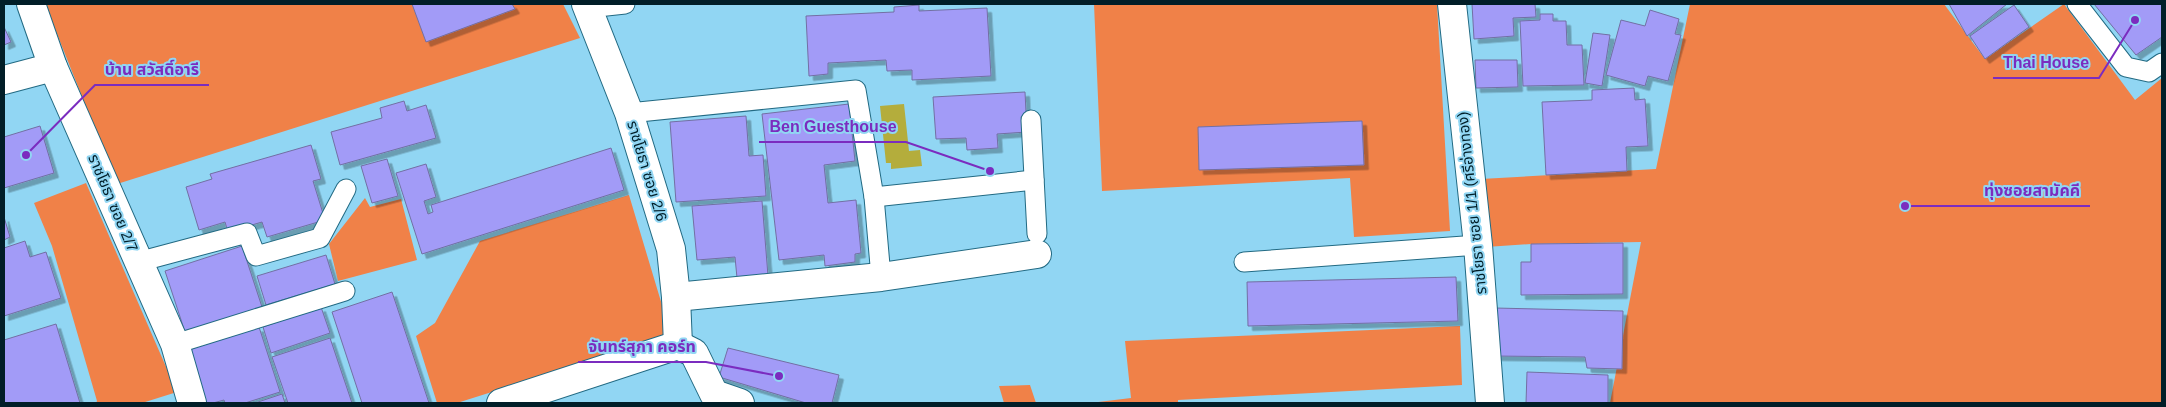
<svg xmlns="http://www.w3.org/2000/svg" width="2166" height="407" font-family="Arial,'Noto Sans Thai',sans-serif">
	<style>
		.green { fill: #f08148 }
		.water { fill: #b4ad3c }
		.building { fill: #a29bf7; stroke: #726fa3; filter: url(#shadow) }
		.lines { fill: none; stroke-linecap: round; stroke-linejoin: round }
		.service-casing { stroke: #226a83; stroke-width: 21 }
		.minor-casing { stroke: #226a83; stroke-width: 30 }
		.service { stroke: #fff; stroke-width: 19 }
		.minor { stroke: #fff; stroke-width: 28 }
		.labels { text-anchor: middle; stroke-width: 4; stroke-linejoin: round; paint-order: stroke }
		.street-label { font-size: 15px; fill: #011e28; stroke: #91d6f3 }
		.leader { fill: none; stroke: #7b2cbf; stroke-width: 2 }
		.callout-dot { fill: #7b2cbf; stroke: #91d6f3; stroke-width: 2 }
		.callout-label { font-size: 16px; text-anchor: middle; font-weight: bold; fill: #7b2cbf; stroke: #91d6f3; stroke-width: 4; stroke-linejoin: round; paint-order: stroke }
	</style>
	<defs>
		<filter id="shadow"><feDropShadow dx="4.5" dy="4.5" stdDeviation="0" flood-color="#0004"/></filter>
	</defs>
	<rect width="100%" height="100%" fill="#91d6f3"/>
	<g class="green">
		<polygon points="45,4 563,4 580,38 117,184"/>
		<polygon points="1094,4 1437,4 1450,231 1354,237 1350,178 1102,191"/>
		<polygon points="1690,4 1944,4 1985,59 2064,4 2135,100 2162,78 2162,403 1610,403 1641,242 1531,244 1486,247 1481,179 1656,169"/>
		<polygon points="86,183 177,392 142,403 96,403 97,401 52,246 34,203"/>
		<polygon points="629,195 671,335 457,403 437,403 416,336 435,323 480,241"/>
		<polygon points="365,198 370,207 401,199 417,260 338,281 329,244"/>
		<polygon points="1460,326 1462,385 1178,400 1178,403 1090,403 1131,398 1125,341"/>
		<polygon points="1030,385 1036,403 1004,403 999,386"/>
	</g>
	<polygon class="water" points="904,104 909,151 920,150 922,166 891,169 891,163 886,163 880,106"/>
	<g class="building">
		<polygon points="412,4 512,4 515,9 426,42"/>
		<polygon points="1472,4 1535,4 1536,17 1513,18 1514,36 1474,39"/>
		<polygon points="1949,4 2007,4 1967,36"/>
		<polygon points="2094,4 2162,4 2162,37 2136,55"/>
		<polygon points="919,5 919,11 987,8 991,76 912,80 912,70 887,71 886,60 828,63 828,74 809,76 806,16 894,12 894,7"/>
		<polygon points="2014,5 2029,27 1985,59 1970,36"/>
		<polygon points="1650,10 1679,19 1675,34 1681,35 1668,81 1648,76 1645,86 1606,75 1621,20 1645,26"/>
		<polygon points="1540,14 1553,14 1553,21 1566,21 1567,45 1582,45 1584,85 1523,86 1520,21 1540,20"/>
		<polygon points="4,27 11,42 4,45"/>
		<polygon points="1593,33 1610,35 1602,86 1585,83"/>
		<polygon points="1475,60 1517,60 1518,87 1476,88"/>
		<polygon points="1634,88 1635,100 1645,99 1648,146 1626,147 1627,171 1546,175 1542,102 1592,100 1592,90"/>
		<polygon points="1025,92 1027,132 997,134 998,148 967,150 966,138 936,139 933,97"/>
		<polygon points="404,101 407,111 426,105 436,138 340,165 331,132 382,118 380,108"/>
		<polygon points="849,104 855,161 824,165 828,203 856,200 861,253 855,254 855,262 825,266 824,255 779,260 762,114"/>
		<polygon points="746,116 749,156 763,155 766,196 676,202 670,122"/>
		<polygon points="1362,121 1364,165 1199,170 1198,127"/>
		<polygon points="40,126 54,173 4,188 4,137"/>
		<polygon points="311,145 321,179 313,181 325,220 267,237 262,222 228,232 225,222 199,230 186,187 212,179 210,174"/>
		<polygon points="611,148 624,190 422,254 396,173 426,164 436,197 424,201 428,214 433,212 431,205"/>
		<polygon points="387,159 398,196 372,203 361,166"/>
		<polygon points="762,201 768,276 737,278 735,257 697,260 692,206"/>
		<polygon points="4,217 10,237 4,240"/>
		<polygon points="25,241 30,257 46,252 61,298 4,316 4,248"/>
		<polygon points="1623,243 1623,294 1521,295 1521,262 1531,262 1531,244"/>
		<polygon points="242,246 262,307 185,332 165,271"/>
		<polygon points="326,255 335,284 266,305 257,276"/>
		<polygon points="1456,277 1458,321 1248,326 1247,282"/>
		<polygon points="392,292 429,403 362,403 332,312"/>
		<polygon points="321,307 330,333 271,353 263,327"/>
		<polygon points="1495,308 1623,311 1622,369 1587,368 1585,357 1494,356"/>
		<polygon points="56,324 80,403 4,403 4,340"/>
		<polygon points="259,327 280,392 245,403 225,403 224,400 213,403 205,403 188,350"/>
		<polygon points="330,338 352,403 288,403 272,357"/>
		<polygon points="728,348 839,375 832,403 806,403 719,377"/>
		<polygon points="1527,372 1608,375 1608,403 1526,403"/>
		<polygon points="282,394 285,403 255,403"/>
	</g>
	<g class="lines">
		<defs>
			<g id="service">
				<polyline points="2077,4 2126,67 2149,72 2162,63"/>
				<polyline points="588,8 625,4"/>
				<polyline points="629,113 856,90 874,197 881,277"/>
				<polyline points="1031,120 1037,234"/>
				<polyline points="874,197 1034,180"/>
				<polyline points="138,262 247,233 256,256 320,238 346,189"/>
				<polyline points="1244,262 1478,245"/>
				<polyline points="175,344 345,291"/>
			</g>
			<g id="minor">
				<polyline points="31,4 53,67 175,344 192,403"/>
				<polyline points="586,4 629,113 671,249 676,297 678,345"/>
				<polyline points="1452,4 1478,245 1490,403"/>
				<polyline points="4,80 53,67"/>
				<polyline points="676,297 881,277 1037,254"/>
				<polyline points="678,345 694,353 714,394 740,403"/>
				<polyline points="501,403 678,345"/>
			</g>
		</defs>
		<use href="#service" class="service-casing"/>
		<use href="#minor" class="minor-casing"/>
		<use href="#service" class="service"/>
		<use href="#minor" class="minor"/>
	</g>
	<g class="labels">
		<g class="street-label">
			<text transform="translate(647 171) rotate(73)" y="5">ราชโยธา ซอย 2/6</text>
			<text transform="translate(113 203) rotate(67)" y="5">ราชโยธา ซอย 2/7</text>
			<text transform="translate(1472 203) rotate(-96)" y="5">ราชโยธา ซอย 1/1 (ศรีอ่างทอง)</text>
		</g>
	</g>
	<path class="leader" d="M2135 20L2099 78H1993M26 155L95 85H209M990 171L906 142H759M1905 206L1974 206H2090M779 376L706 362H578"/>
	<g class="callout-dot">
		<circle cx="2135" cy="20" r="5"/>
		<circle cx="26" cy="155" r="5"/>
		<circle cx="990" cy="171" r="5"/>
		<circle cx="1905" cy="206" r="5"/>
		<circle cx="779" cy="376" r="5"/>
	</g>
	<g class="callout-label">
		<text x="2046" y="68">Thai House</text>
		<text x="152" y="75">บ้าน สวัสดิ์อารี</text>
		<text x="833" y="132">Ben Guesthouse</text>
		<text x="2032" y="196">ทุ่งซอยสามัคคี</text>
		<text x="642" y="352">จันทร์สุภา คอร์ท</text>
	</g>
	<rect width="2166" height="407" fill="none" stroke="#011e28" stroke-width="10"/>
</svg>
